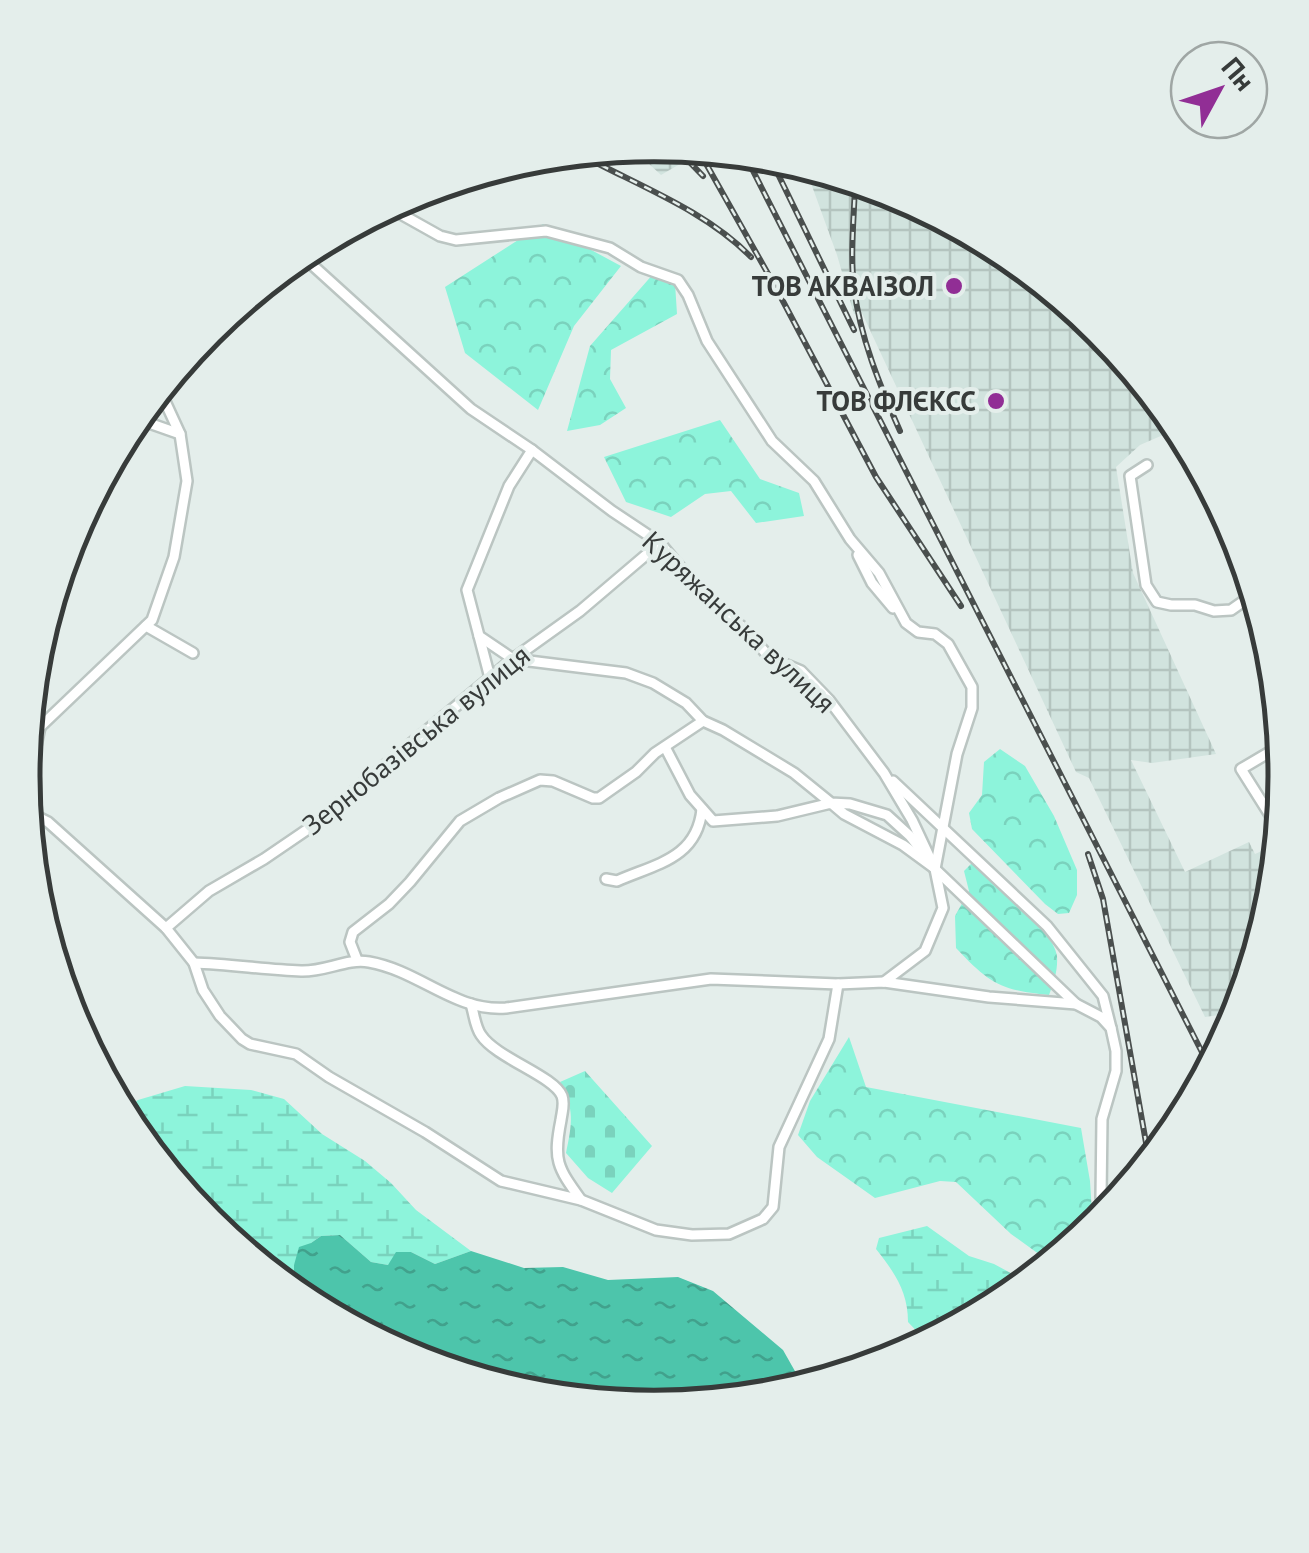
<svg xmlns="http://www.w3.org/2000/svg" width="1309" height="1553" font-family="'PT Sans',sans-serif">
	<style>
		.industrial { fill: url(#industrial-grid) }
		.forest { fill: url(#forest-crowns) }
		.wetland { fill: url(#wetland-marsh) }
		.cemetery { fill: url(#cemetery-stones) }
		.water { fill: url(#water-ripples) }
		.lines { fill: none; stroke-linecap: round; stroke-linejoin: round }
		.minor-casing { stroke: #bbc5c2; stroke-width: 14 }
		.minor { stroke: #fff; stroke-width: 9 }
		.rail-casing { stroke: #4a4f4e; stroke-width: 6 }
		.rail { stroke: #e4eeeb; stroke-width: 2.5; stroke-dasharray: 8; stroke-linecap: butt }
		.poi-dot { fill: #912e95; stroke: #e4eeeb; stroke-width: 4 }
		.labels { text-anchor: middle; stroke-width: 8; stroke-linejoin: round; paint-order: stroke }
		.poi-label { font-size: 28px; font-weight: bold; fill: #373b3a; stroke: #e4eeeb; text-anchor: end }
		.street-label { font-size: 28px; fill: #373b3a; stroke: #e4eeeb }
		.rim { fill: none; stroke: #373b3a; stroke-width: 5 }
	</style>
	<defs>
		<pattern id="industrial-grid" width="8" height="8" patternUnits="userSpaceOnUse" patternTransform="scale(2.5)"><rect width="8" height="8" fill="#d1e3de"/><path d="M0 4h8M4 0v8" fill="none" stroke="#b4c4bf"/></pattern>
		<pattern id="forest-crowns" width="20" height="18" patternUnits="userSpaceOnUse" patternTransform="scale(2.5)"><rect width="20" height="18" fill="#8df4db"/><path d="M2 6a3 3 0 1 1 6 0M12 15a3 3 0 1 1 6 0" fill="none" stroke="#7ad2bd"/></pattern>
		<pattern id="wetland-marsh" width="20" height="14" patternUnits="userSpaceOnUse" patternTransform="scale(2.5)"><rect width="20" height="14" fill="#8df4db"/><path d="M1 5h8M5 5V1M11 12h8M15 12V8" fill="none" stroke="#7ad2bd"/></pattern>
		<pattern id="cemetery-stones" width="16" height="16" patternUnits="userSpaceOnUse" patternTransform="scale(2.5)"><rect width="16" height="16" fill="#8df4db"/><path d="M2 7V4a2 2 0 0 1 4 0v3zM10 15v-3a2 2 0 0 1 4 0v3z" fill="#7ad2bd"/></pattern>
		<pattern id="water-ripples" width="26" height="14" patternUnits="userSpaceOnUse" patternTransform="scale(2.5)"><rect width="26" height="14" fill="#4dc5ab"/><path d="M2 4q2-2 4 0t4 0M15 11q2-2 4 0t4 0" fill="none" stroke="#41a18c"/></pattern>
	</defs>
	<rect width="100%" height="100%" fill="#e4eeeb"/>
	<g class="industrial">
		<polygon points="655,145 688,151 692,157 661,175 633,149"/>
		<polygon points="808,175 897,193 1102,330 1170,432 1140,445 1116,467 1133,573 1216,754 1152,763 1131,760 1185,872 1249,842 1255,854 1273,846 1240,1012 1205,1017 1089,778 1076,772 862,313 854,314 837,255"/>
	</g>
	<g class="forest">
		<polygon points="543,224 621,266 574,326 538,410 465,353 445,287"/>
		<polygon points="654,273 675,283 677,314 611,350 610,379 626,408 600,425 567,431 590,346"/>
		<polygon points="720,420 760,479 799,493 804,516 756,523 731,491 705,494 671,517 626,502 604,457"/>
		<polygon points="1000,749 1025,766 1054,816 1077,870 1077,895 1069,913 1058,914 1045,904 972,829 969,813 982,795 984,762"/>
		<path d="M972,863C993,882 1054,930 1057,956C1058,970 1054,982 1049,995C1000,990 990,984 956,948L955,916L969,891L964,871Z"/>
		<polygon points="849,1037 866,1087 1081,1128 1090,1181 1093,1229 1047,1260 1011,1234 956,1182 940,1181 875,1198 817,1157 798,1135 810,1101"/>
	</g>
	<g class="wetland">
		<polygon points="185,1086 251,1090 284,1099 322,1134 365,1161 391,1183 416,1210 471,1251 435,1264 411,1252 388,1265 371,1262 340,1235 321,1236 311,1243 294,1265 294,1281 207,1223 129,1106 138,1100"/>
		<path d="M927,1226L969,1256L994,1264L1020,1278L926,1341L908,1322C908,1291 894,1272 876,1249L879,1238Z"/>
	</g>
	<path class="cemetery" d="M585,1071L652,1146L612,1193L588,1178L566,1153C572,1125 575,1108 560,1082Z"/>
	<polygon class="water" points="340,1235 371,1262 388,1265 396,1252 411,1252 435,1264 471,1251 524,1268 563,1267 608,1280 678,1277 713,1291 783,1350 800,1380 654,1408 412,1360 294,1281 294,1265 299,1247 311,1243 321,1236"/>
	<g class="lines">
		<defs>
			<g id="minor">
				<polyline points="390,208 440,236 456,240 546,231 610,248 641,267 678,280 688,295 707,341 772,441 814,481 850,539 879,573 906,623 918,632 935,634 948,644 972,687 972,708 957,754 935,869 943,908 925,951 884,982"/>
				<polyline points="309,262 471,409 532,450 612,511 660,543 705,597 746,630 770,658 801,671 829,700 884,773 912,820 935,869 1076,1004"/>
				<polyline points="146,422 180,434"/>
				<polyline points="1147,465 1130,476 1146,585 1157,602 1171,605 1195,605 1214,611 1231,610 1251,596"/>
				<polyline points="858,555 872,583 893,608"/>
				<polyline points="146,626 193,653"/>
				<polyline points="479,636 513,659 626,673 653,683 686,703 703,721 723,730 794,773 831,803 850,804 887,815 910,836 922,851"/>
				<polyline points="490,678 467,590 509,486 532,450"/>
				<polyline points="40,727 152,620 174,557 187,481 180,434 163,397"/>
				<polyline points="665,747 690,795 713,821 777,816 831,803 844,814 903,845 933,867"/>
				<polyline points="893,781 1047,926 1103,996 1111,1028"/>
				<polyline points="26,793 40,727 37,702"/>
				<polyline points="30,813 48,822 166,928 194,963 203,990 220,1016 242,1039 250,1044 296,1054 329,1077 425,1132 501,1181 581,1200 656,1230 692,1235 729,1234 763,1219 773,1207 779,1147 829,1039 838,984"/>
				<polyline points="1276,831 1270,815 1241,769 1280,746"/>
				<path d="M606,879L617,881C655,864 697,859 702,809"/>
				<polyline points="166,928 209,891 264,859 308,829 513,659 580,611 660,543"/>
				<polyline points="357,960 350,942 353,932 389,904 410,882 460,821 499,798 540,780 553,781 593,798 599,798 636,772 655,753 703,721"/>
				<path d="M194,963C230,964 266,970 301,971C325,972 347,958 369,962C420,971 455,1012 506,1008L711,979L838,984L884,982L989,997L1076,1004L1101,1017L1111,1028L1116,1051V1071L1102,1119L1101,1197L1104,1219"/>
				<path d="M471,1004C474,1013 475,1027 481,1035C496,1058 554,1076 562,1096C565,1104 562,1112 561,1120C553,1160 557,1167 581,1200"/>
			</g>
		</defs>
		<use href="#minor" class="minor-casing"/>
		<use href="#minor" class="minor"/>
		<defs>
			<g id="rail">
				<polyline points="677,149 703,176"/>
				<polyline points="700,153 776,288 876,477 961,606"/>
				<path d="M587,158C642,187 707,212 751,257"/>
				<polyline points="749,163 1208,1064"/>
				<polyline points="775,168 854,330"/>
				<path d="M855,184C854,218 850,254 854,288C860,337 880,386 900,431"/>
				<polyline points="1088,854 1103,899 1148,1154"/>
			</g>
		</defs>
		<use href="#rail" class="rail-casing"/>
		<use href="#rail" class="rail"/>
	</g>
	<g class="poi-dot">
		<circle cx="954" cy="286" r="10"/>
		<circle cx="996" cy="401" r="10"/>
	</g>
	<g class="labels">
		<g class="poi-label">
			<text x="934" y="296">ТОВ АКВАІЗОЛ</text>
			<text x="976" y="411">ТОВ ФЛЄКСС</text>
		</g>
		<g class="street-label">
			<text transform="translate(739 622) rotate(43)" y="10">Куряжанська вулиця</text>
			<text transform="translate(416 740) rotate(-39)" y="10">Зернобазівська вулиця</text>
		</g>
	</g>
	<path d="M0 0H1309V1553H0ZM40 776a614 614 0 1 1 1228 0a614 614 0 1 1-1228 0Z" fill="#e4eeeb" fill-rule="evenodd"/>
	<path class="rim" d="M40 776a614 614 0 1 1 1228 0a614 614 0 1 1-1228 0Z"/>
	<g transform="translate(1219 90) rotate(50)"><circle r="48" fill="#e4eeeb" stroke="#9fa6a4" stroke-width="2.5"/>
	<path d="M0-8L18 38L0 25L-18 38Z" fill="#912e95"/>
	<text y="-15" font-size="28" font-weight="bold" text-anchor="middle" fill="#373b3a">Пн</text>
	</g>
</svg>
